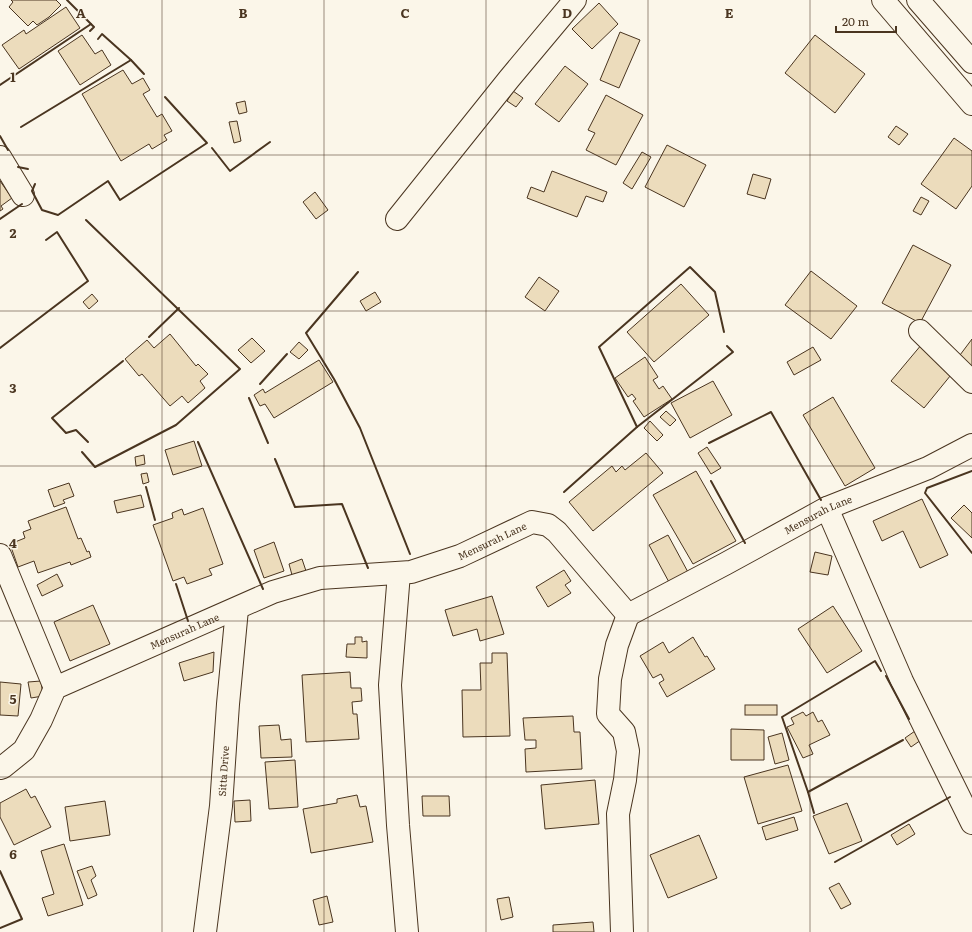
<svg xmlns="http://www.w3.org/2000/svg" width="972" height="932" font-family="Literata,serif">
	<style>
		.building { fill: #ecdcbc; stroke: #4a3520 }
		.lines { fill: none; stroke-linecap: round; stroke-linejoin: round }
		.minor-casing { stroke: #4a3520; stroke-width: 24 }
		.major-casing { stroke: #4a3520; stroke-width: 24 }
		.minor { stroke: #fbf6e9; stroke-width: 22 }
		.major { stroke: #fbf6e9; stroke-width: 22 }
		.wall { stroke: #4a3520; stroke-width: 2 }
		.grid { fill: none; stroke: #4a3520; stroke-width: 1; stroke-opacity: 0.55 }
		.labels { text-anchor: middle; stroke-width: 3; stroke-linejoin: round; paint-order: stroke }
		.street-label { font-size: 10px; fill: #4a3520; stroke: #fbf6e9 }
		.grid-label { font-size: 13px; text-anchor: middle; font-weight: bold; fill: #4a3520; stroke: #fbf6e9; stroke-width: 3; stroke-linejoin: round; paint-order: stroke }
	</style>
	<rect width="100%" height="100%" fill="#fbf6e9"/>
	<g class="building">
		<polygon points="11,0 56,0 61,5 49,17 37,25 33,21 28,26 9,7 13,2"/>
		<polygon points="599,3 618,24 592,49 572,29"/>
		<polygon points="66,7 80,28 19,69 2,45 24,30 26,34"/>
		<polygon points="620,32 640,40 619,88 600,80"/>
		<polygon points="82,35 95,54 102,50 111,65 80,85 58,51"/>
		<polygon points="815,35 865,74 835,113 785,73"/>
		<polygon points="565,66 588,84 559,122 535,104"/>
		<polygon points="123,70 132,84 143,78 150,90 143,94 157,117 162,114 172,131 164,135 167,140 152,149 149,144 121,161 82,94"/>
		<polygon points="513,91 523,98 516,107 507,101"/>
		<polygon points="606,95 643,115 616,165 586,150 595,133 588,130"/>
		<polygon points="245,101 247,112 239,114 236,103"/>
		<polygon points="237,121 241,141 234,143 229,122"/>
		<polygon points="896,126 908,134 899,145 888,137"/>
		<polygon points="954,138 972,151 972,186 956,209 921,184"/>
		<polygon points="667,145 706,165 684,207 645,187"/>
		<polygon points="642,152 651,157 632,189 623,183"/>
		<polygon points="552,171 607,192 603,202 586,196 577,217 527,198 531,187 544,192"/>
		<polygon points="753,174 771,179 765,199 747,194"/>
		<polygon points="0,181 12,198 1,206 3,209 0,211"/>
		<polygon points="315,192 328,210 316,219 303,202"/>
		<polygon points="921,197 929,201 921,215 913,211"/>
		<polygon points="913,245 951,265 920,323 882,303"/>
		<polygon points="811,271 857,306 831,339 785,305"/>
		<polygon points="539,277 559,291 545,311 525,297"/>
		<polygon points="681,284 709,315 654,362 627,332"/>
		<polygon points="375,292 381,302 366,311 360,301"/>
		<polygon points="92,294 98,301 89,309 83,302"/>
		<polygon points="170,334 196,366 198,364 208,374 200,381 205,388 188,403 182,396 170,406 142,374 139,376 125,359 147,340 154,348"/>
		<polygon points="252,338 265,351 251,363 238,350"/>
		<polygon points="972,339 972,370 957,359"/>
		<polygon points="299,342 308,350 299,359 290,352"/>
		<polygon points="922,344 955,370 924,408 891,381"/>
		<polygon points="813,347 821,360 794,375 787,362"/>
		<polygon points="645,357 658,377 653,380 659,389 663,386 672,399 644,417 633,401 636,399 632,394 628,397 615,378"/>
		<polygon points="319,360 333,382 274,418 265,404 260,406 254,395 263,389 265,393"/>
		<polygon points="713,381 732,415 690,438 671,403"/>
		<polygon points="833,397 875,468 845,486 803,415"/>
		<polygon points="666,411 676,420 670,426 660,417"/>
		<polygon points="650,421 663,435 657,441 644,428"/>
		<polygon points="194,441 202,466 173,475 165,450"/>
		<polygon points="707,447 721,468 711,474 698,453"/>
		<polygon points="646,453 663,473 593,531 569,502 612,466 616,472 622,466 625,470"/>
		<polygon points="144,455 145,464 136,466 135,457"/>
		<polygon points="696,471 736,541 693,564 653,495"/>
		<polygon points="147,473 149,482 143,484 141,474"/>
		<polygon points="69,483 74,496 63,500 65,503 54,507 48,490"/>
		<polygon points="141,495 144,507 117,513 114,501"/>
		<polygon points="922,499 948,555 920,568 903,531 882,541 873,521"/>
		<polygon points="964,505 972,513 972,538 951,518"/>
		<polygon points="66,507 78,539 81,538 87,552 89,551 91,557 71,565 70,562 38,573 34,561 18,567 10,544 25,538 23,532 31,529 28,521"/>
		<polygon points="203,508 223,564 209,569 212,575 187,584 184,577 173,581 153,525 173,518 172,513 182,509 184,515"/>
		<polygon points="668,535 689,574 670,584 649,545"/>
		<polygon points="274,542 284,571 264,578 254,550"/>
		<polygon points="815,552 832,556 828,575 810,572"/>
		<polygon points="302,559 306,571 292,575 289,564"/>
		<polygon points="564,570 571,581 565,585 571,593 548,607 536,587"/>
		<polygon points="57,574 63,586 42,596 37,585"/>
		<polygon points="492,596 504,634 480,641 477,629 453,636 445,610"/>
		<polygon points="93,605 110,644 70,661 54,622"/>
		<polygon points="833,606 862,651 827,673 798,629"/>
		<polygon points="355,637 362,637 362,642 367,641 367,658 346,657 347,644 355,644"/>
		<polygon points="693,637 705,657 707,656 715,669 667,697 659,683 664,680 661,674 653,678 640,656 663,642 669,653"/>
		<polygon points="214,652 213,672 184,681 179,663"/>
		<polygon points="492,653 507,653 510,736 463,737 462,690 481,690 480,663 492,663"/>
		<polygon points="350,672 351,688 361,688 362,701 352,702 353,714 357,714 359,739 306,742 302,675"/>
		<polygon points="41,681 43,696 31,698 28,682"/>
		<polygon points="0,682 21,684 18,716 0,715"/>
		<rect x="745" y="705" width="32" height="10"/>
		<polygon points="803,712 806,716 813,712 818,722 822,720 830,735 809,745 813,754 803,758 787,727 794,724 791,718"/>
		<polygon points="573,716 574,732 580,732 582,769 526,772 525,749 536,748 536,740 525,740 523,718"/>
		<polygon points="279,725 281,740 291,739 292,757 261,758 259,726"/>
		<polygon points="731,729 764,730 764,760 731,760"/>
		<polygon points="915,731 921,740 911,747 905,738"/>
		<polygon points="782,733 789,760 775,764 768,737"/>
		<polygon points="295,760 298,807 269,809 265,762"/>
		<polygon points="788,765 802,811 758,824 744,777"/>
		<polygon points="595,780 599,824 545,829 541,785"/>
		<polygon points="26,789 31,798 35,796 51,827 14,845 0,817 0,803"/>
		<polygon points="357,795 360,807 366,806 373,842 311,853 303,809 337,803 337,799"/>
		<polygon points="422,796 449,796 450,816 423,816"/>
		<polygon points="250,800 251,821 235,822 234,801"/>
		<polygon points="105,801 110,835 70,841 65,807"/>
		<polygon points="847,803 862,841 829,854 813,816"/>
		<polygon points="794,817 798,830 766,840 762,827"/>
		<polygon points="909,824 915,834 897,845 891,835"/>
		<polygon points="699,835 717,878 668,898 650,855"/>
		<polygon points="64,844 83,905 48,916 42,898 54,894 41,851"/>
		<polygon points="92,866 96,876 91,880 97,895 88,899 77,871"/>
		<polygon points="839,883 851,904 841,909 829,888"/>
		<polygon points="327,896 333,922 319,925 313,900"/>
		<polygon points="509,897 513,917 501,920 497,899"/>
		<polygon points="593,922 594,932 553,932 553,925"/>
	</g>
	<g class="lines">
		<defs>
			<g id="minor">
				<polyline points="0,157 23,195"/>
				<polyline points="397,219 509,79 575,0"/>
				<polyline points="920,331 972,382"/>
				<polyline points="827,508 902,681 972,823"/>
				<polyline points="0,555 55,688"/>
				<polyline points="399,573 390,685 398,825 407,932"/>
				<path id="s1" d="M628,615L725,564L827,508L928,468L972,445"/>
				<path id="s2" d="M0,768L3,767L24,750L41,720L55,688L273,592L320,578L411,572L460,556L532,522L548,525L557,532L628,615"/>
				<path id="s3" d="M205,932L221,806L228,704L237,609"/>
				<polyline points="622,932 618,814 625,780 628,751 624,732 608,714 610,679 617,645 628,615"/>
			</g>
			<g id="major">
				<polyline points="883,0 972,104"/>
				<polyline points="918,0 972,62"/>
			</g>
		</defs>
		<use href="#minor" class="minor-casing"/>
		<use href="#major" class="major-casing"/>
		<use href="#minor" class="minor"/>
		<use href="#major" class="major"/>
		<g class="wall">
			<polyline points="67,0 94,27 90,31"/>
			<polyline points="98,39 102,34 131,60 144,74"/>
			<polyline points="0,85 91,24"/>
			<polyline points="21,127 131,60"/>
			<polyline points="0,136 8,150"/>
			<polyline points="212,148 230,171 270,142"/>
			<polyline points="18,167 28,169"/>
			<polyline points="35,184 32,191 42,210 58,215 108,181 120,200 207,143 165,97"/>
			<polyline points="0,219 22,204"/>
			<polyline points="358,272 306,333 334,379 360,428 410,554"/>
			<polyline points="149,337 179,308"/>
			<polyline points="0,348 88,281 57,232 46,240"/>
			<polyline points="260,384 287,354"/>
			<polyline points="249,398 268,443"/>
			<polyline points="637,427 599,347 690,267 715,292 724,332"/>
			<polyline points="88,442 76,430 66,433 52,418 123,361"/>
			<polyline points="198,442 263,589"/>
			<polyline points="709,443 771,412 821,500"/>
			<polyline points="82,452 95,467 176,425 240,369 86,220"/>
			<polyline points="275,459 295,507 342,504 368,568"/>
			<polyline points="972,471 927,488 925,493 972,553"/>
			<polyline points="711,481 745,543"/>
			<polyline points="146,487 155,520"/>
			<polyline points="564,492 637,427 733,352 727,346"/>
			<polyline points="176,584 188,621"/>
			<polyline points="886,676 909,719"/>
			<polyline points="808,792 903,740"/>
			<polyline points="814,813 808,792 782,717 875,661 881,671"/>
			<polyline points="835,862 950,797"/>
			<polyline points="0,871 22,919 0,928"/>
		</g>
	</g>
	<path class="grid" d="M162,0V932M324,0V932M486,0V932M648,0V932M810,0V932M0,155H972M0,311H972M0,466H972M0,621H972M0,777H972"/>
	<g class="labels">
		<g class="street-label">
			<text dy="4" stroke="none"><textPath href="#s1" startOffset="215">Mensurah Lane</textPath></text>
			<text dy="4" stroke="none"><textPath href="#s2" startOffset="565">Mensurah Lane</textPath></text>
			<text dy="4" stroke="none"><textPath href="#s2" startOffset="241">Mensurah Lane</textPath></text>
			<text dy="4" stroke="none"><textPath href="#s3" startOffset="162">Sitta Drive</textPath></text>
		</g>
	</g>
	<g class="grid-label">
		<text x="81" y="18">A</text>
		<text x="243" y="18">B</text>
		<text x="405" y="18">C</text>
		<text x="567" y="18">D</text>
		<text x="729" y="18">E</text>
		<text x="13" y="82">1</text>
		<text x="13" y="238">2</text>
		<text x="13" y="393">3</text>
		<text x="13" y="548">4</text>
		<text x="13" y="704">5</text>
		<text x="13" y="859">6</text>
	</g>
	<path d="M836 26v6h60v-6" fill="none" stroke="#4a3520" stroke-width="2"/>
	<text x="842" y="26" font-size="12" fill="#4a3520" stroke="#fbf6e9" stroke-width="3" paint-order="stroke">20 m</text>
</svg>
